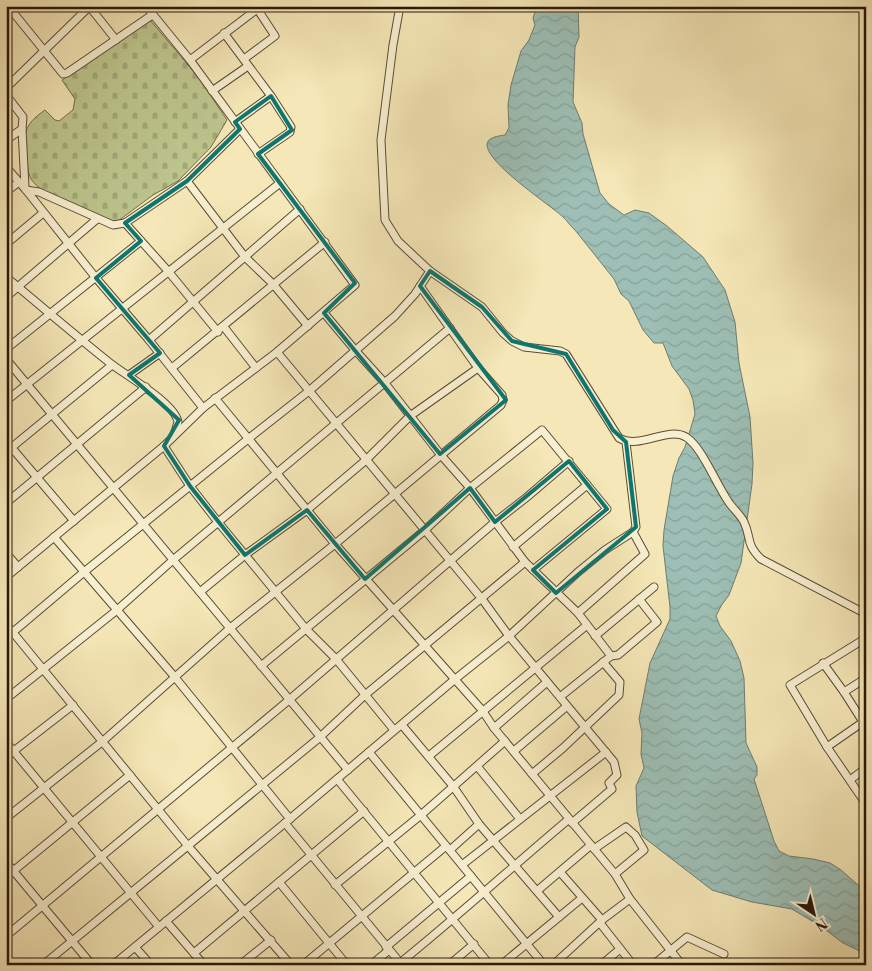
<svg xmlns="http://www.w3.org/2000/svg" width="872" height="971" font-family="'Libre Bodoni',serif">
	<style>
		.cemetery { fill: url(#cemetery-stones); stroke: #726e4b }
		.water { fill: url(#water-waves); stroke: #6e7c70 }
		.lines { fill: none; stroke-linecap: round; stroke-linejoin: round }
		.minor-casing { stroke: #5a4c34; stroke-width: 9 }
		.minor { stroke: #f8efd0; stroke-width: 7 }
		.marked { fill: none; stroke: #0f766e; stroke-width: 4; stroke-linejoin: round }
	</style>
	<defs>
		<pattern id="cemetery-stones" width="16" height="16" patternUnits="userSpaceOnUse" patternTransform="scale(1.25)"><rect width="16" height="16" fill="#bdc58d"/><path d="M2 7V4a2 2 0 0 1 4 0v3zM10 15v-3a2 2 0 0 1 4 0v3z" fill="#a2a878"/></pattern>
		<pattern id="water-waves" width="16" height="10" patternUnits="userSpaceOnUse" patternTransform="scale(1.25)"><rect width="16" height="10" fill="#9dbfb5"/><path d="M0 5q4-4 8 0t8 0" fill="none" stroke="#87a39a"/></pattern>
	</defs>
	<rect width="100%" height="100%" fill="#f5e7b7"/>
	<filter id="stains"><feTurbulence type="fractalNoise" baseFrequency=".004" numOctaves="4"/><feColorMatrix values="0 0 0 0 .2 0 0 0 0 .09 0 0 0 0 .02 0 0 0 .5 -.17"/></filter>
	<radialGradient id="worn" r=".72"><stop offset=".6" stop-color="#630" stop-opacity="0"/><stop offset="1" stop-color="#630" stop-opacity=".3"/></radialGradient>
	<path class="cemetery" d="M150,20L199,78L227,120L211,147L178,181L153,195L118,221H109C90,213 41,196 31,179C27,172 27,159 26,152C23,129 27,123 45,110L55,120L59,121L73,110L75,99L62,80Z"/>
	<path class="water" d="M537,6H578L579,37L575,47L573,102L582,123L583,134L600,193L609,204L624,215L635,210L649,213L667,226L703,257L725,290L735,322L739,363L750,417L753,463L752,484L741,563L729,595L721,606L716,616L720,626L731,641L740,661L744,678L746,743L757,767V775L754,779L774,841L779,851L789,856L813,859L830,863L841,870L866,892V954L843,943L822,927L792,909L752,902L712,890L642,836L637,812L636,786L644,768L641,754L642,733L639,719L650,663L670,619V607L663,546L664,530L673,476L679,458L685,447L695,414L693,400L689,389L672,366L663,343H654L643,330L629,301L621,294L614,279L575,230C570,226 567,220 562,216C547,203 488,164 487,145C487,137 499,136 505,135L509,128L508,105L511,85L521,51L529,40L535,25L533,18Z"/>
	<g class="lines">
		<defs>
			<g id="minor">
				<polyline points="8,6 63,74 67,73 152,15"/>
				<polyline points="89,6 116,40"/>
				<path d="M400,6L393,45L381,140L385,220L398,241L430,271L482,307L503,333L512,341L524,347L560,351L566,354L619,438C640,450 667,426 686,437C702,447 716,484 728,501C732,508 740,514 744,522C752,539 745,543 761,559L866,614"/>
				<polyline points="6,16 17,6"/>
				<polyline points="224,33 271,96 291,127 290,132 258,154"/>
				<polyline points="244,59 275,36 256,7"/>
				<polyline points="190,60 261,6"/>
				<polyline points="6,88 90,6"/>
				<polyline points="212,91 248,66"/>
				<polyline points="6,95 23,117 22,129 25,188"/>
				<polyline points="235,122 271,96"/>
				<polyline points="6,140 22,129"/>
				<polyline points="6,167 26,190 96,278 149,340 203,408"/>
				<polyline points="187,181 245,257 273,284 308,326"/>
				<polyline points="26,190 39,192 113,225 125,223 168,271 218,332"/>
				<polyline points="6,192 19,182"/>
				<polyline points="125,223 187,181 240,129"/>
				<polyline points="6,244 43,213"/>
				<path d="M6,277C41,306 75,335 110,363C125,375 175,403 178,422L174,435"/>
				<polyline points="6,297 97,219"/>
				<polyline points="324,313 355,350 384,382 440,454 470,488 525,562 578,613 611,656"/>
				<polyline points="224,327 256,368"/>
				<polyline points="149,340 300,209"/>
				<polyline points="6,349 141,241"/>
				<polyline points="277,352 482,599 509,636 614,762 617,775 609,783 612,789 572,823"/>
				<polyline points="6,359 348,770"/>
				<polyline points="172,368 325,242"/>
				<polyline points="129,375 160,353"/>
				<polyline points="215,398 335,544 482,710 494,728 615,874 630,899 682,965"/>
				<polyline points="6,401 280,183"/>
				<polyline points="6,441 74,521"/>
				<polyline points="164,446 190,486 218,522 306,629 336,659 394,730"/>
				<polyline points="6,452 112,365"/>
				<polyline points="6,503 146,387"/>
				<polyline points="54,537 174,676 290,819"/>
				<polyline points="513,547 587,485"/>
				<polyline points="6,553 18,567"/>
				<polyline points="6,577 164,446 203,408 277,352 355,285 190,60 146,6"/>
				<polyline points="200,592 245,555 307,510 366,460 410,416 478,368"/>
				<polyline points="578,613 645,554 633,532 636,527 626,442"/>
				<polyline points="6,624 188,846 291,965"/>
				<polyline points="595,636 654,587"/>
				<polyline points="6,638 84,572 248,439 309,391 395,316 415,294 430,271"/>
				<polyline points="866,638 790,685 827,747 866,804"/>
				<polyline points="823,663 844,692 863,722 866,721"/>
				<polyline points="261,666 424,531 470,488 542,430 607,509 533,570"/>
				<polyline points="844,692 866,678"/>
				<polyline points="560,697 611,656 618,655 657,622 639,599"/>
				<polyline points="6,699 117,610 173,560 450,328"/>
				<polyline points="402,725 453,786 479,824 559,917"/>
				<polyline points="494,728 547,682"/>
				<polyline points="6,742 159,927"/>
				<polyline points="827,747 863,722"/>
				<polyline points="514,751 567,706"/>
				<polyline points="369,752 544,965"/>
				<polyline points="429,756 587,625"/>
				<polyline points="6,757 73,705"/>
				<polyline points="477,766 520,819"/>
				<polyline points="532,774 563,748 619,695 620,682 603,662"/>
				<polyline points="337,779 490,965"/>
				<polyline points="850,780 866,768"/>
				<polyline points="6,818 103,741 229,629 335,544 501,405 503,400 502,395 478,368 420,286"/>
				<polyline points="285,823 402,965"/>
				<polyline points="594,849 626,827 635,835 644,850 615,874"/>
				<polyline points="450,850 479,824"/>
				<polyline points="6,862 92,965"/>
				<polyline points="462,865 606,752"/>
				<polyline points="560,872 602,920"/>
				<polyline points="6,877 130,775"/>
				<polyline points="279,882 347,965"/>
				<polyline points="335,885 421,815 505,741"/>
				<polyline points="537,891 591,845"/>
				<polyline points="166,921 204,965"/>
				<polyline points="600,923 633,965"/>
				<polyline points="6,936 289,700 495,522 527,497 569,461"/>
				<polyline points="135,947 151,965"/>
				<polyline points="386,947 471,876"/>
				<polyline points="194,953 364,811"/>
				<polyline points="6,960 10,965"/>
				<path d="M400,963C458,916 512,867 569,819"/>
				<polyline points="43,965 319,738 365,695 525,562"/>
				<polyline points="113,965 285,823 454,680 509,636 578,572 605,550 633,532"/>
				<polyline points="240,965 271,940"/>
				<polyline points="303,965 446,846"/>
				<polyline points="371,965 389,950"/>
				<polyline points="449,965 474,944"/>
				<polyline points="501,965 582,898"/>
				<polyline points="553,965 602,920 630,899"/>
				<polyline points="601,965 620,949"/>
				<polyline points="653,965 687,937 724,954"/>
			</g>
		</defs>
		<use href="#minor" class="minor-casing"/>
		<use href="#minor" class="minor"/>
	</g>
	<path class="marked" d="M271,96L292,130L258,154L355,283L324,313L440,454L506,400L420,286L430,271L482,307L512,341L566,354L613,430L626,442L636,527L556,593L533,570L607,509L569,461L495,522L470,488L365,579L307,510L245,555L190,486L164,446L179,420L129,375L160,353L96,278L141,241L125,223L187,181L240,129L235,122Z"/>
	<rect width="872" height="971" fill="none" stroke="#f5e7b7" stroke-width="25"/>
	<rect x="8" y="8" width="857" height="956" fill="none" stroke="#271809" stroke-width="2.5"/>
	<rect x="12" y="12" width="847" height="946" fill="none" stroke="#271809"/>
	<g transform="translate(814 914) rotate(145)" stroke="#f8efd0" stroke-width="4" paint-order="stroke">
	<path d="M0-4L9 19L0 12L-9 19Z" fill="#271809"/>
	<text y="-8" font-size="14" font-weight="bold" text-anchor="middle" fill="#271809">N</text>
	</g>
	<rect width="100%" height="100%" filter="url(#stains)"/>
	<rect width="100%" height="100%" fill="url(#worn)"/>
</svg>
